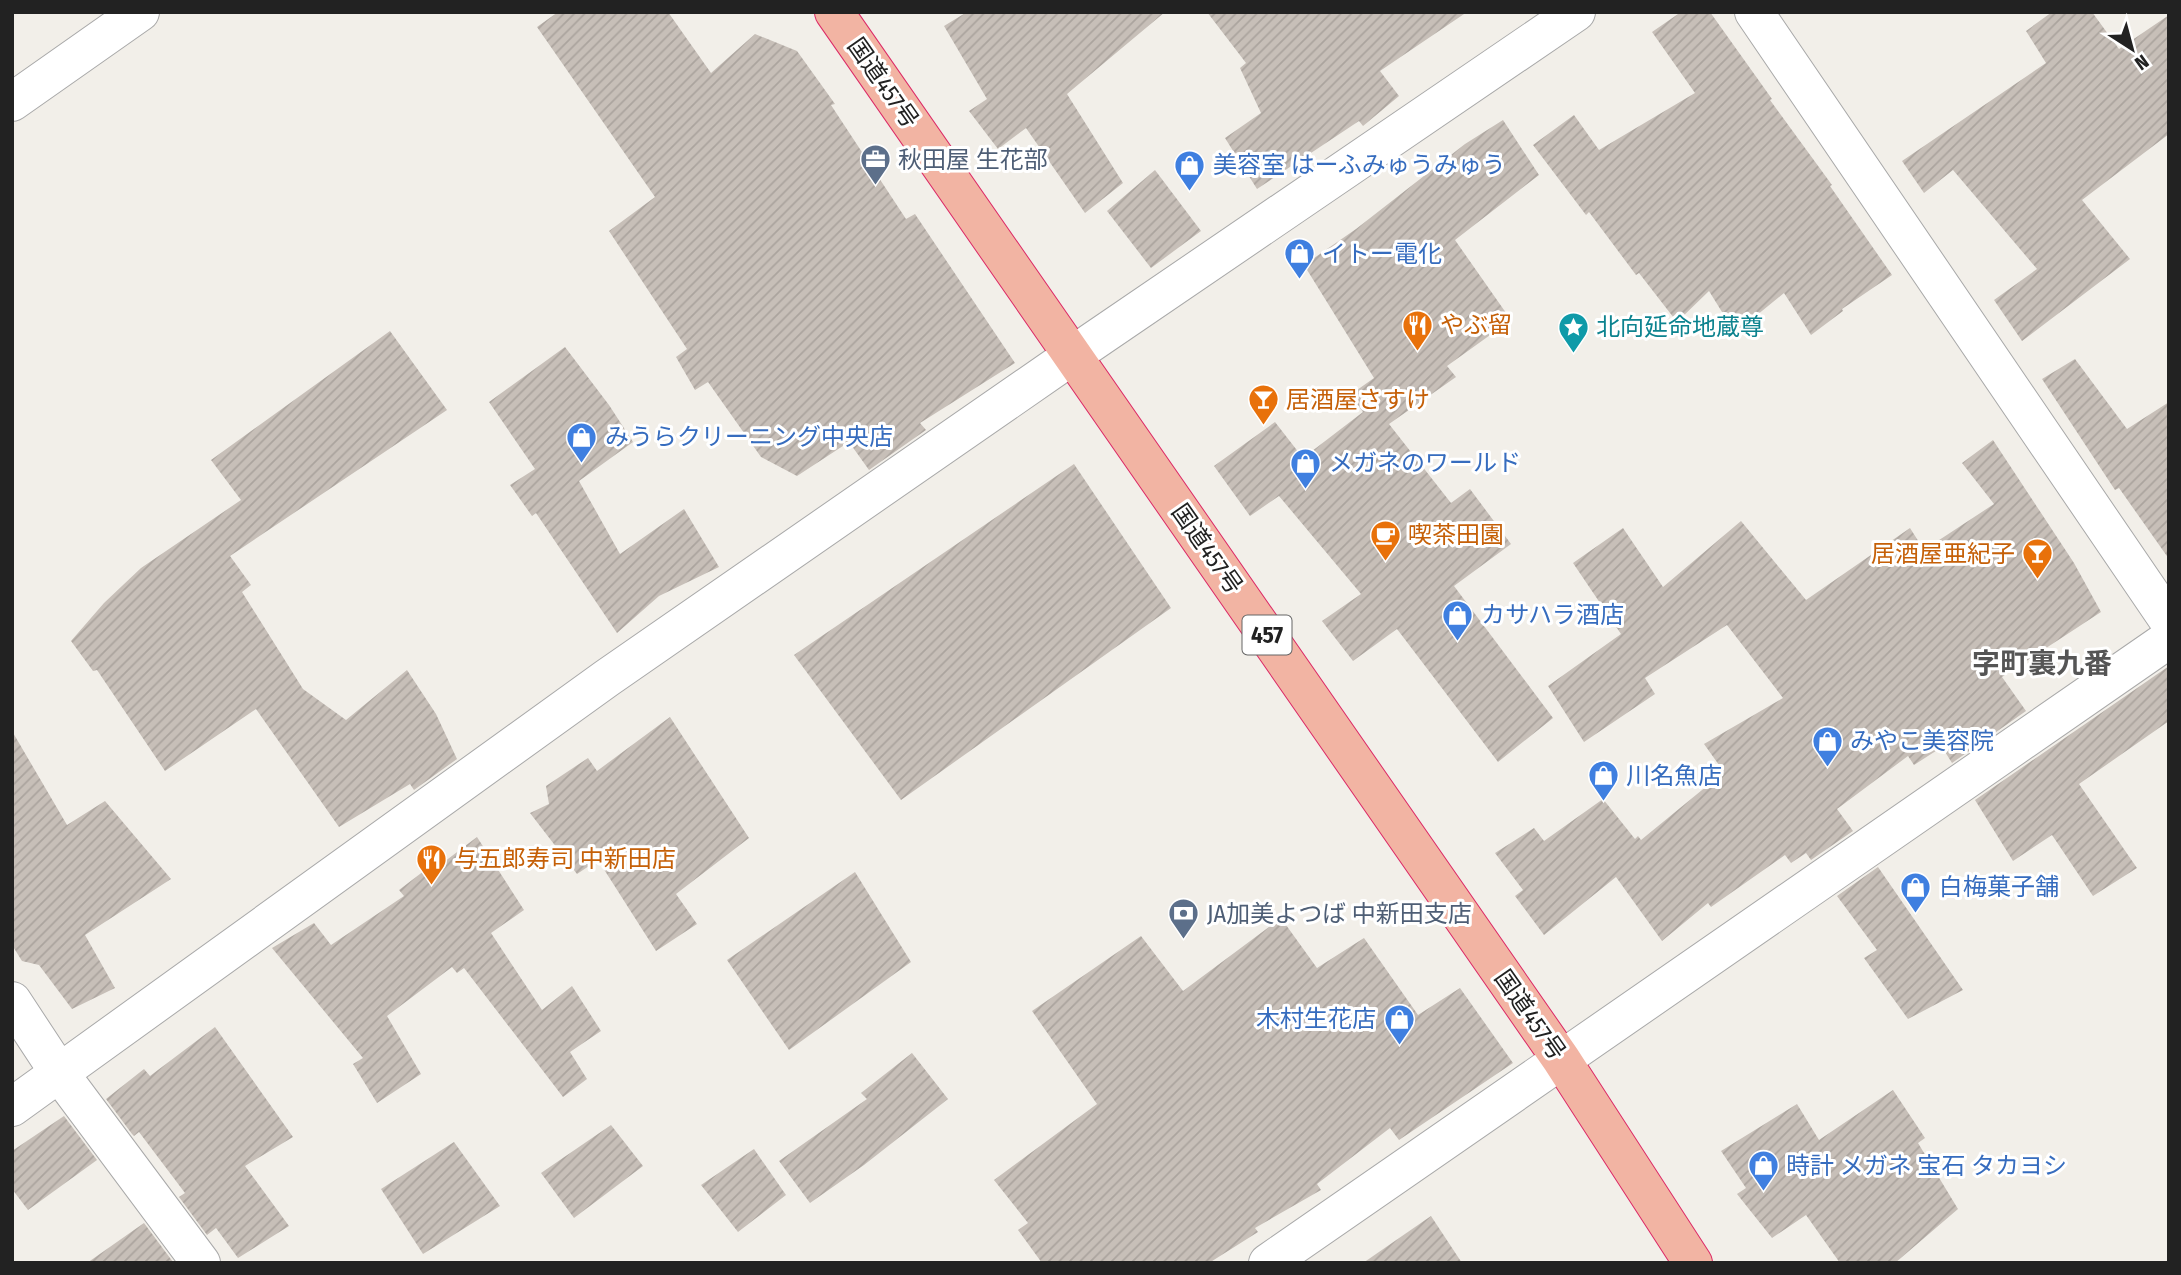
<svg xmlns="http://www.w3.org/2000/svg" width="2181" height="1275" font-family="'Fira Sans Condensed','Noto Sans JP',sans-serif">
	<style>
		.building { fill: url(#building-hatch) }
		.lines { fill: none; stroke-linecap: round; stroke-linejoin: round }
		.minor-casing { stroke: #a9a9a9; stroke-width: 40 }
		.trunk-casing { stroke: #dc2a67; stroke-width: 40 }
		.minor { stroke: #fff; stroke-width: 38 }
		.trunk { stroke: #f2b4a3; stroke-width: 38 }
		.labels { text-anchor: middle; stroke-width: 6; stroke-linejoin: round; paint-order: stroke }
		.shield { fill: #fff; stroke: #646464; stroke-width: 2 }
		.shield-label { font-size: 23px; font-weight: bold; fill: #222 }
		.street-label { font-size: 24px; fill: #222; stroke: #fff }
		.service-label { font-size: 24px; fill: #4e5e75; stroke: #fff; text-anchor: start }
		.shop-label { font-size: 24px; fill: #366cbe; stroke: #fff; text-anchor: start }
		.food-label { font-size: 24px; fill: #c56008; stroke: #fff; text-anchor: start }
		.culture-label { font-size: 24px; fill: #0d838f; stroke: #fff; text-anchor: start }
		.quarter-label { font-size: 28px; font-weight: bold; fill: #555; stroke: #fff }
	</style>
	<defs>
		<pattern id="building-hatch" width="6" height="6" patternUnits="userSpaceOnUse" patternTransform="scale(1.75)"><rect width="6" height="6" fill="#c7bfb8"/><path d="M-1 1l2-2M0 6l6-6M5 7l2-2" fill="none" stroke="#aba49e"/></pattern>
	</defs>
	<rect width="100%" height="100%" fill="#f2efe9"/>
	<g class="building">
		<polygon points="558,12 668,12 711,73 755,34 797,51 835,104 831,105 906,219 915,214 1015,363 920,423 926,430 869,470 849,442 797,476 761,457 708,382 695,390 676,357 687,349 609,231 655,197 537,27"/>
		<polygon points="967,12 1165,12 1067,94 1123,183 1085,213 1026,128 998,149 969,111 987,99 944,26"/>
		<polygon points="1207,12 1467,12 1380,71 1399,96 1363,126 1359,121 1257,189 1225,138 1261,113 1240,68 1246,63"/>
		<polygon points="1681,12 1710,12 1772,99 1770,100 1832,185 1830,186 1892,275 1842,309 1843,311 1811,335 1784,293 1735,333 1709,291 1677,322 1639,273 1636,275 1589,212 1586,215 1533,145 1574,115 1599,150 1695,93 1652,32"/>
		<polygon points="2052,12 2092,12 2119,49 2169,15 2169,134 2082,200 2130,259 2022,341 1994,300 2037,269 1953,170 1924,193 1902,161 2046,63 2026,31"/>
		<polygon points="1503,120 1539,175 1455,240 1511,320 1447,366 1456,377 1389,424 1451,503 1470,489 1511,544 1454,586 1553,718 1498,762 1397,629 1353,661 1322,621 1361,594 1279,496 1250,516 1214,466 1275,422 1303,458 1363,412 1350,395 1374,378 1304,265 1356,229 1465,144"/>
		<polygon points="1155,170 1201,231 1151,268 1107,211"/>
		<polygon points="390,331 447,410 230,556 251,585 242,592 303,689 346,720 407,670 436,714 457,759 414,790 410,784 339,827 256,709 165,771 97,670 93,671 71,641 104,603 141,568 241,500 211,460"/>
		<polygon points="565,347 609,405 633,442 579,481 620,554 684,509 719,567 659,596 617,633 536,513 532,516 510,485 535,469 489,402"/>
		<polygon points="2075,359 2127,429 2169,402 2169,559 2119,488 2115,490 2042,379"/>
		<polygon points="1993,440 2074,563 2101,612 2002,677 2026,711 1952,763 1942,747 1914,765 1908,756 1837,809 1853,831 1811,860 1806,853 1791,863 1785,855 1711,907 1708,903 1662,941 1616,877 1544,935 1515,896 1523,890 1495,853 1534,828 1544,841 1603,799 1635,839 1638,836 1641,840 1724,772 1704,744 1783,698 1727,625 1645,678 1655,694 1584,742 1548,686 1621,634 1573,563 1623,528 1663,587 1741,521 1806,600 1910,528 1924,550 1994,504 1962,463"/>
		<polygon points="1074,464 1171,608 901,800 794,655"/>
		<polygon points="2169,666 2169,721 2079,784 2137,868 2093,896 2052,835 2013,861 1975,800"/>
		<polygon points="670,717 749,838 676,894 697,924 656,951 598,860 577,874 530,813 549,804 546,786 588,758 597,771"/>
		<polygon points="12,731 67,825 105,801 171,879 85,935 115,988 72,1009 39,965 22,961 12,945"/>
		<polygon points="477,837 524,910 491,933 542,1010 572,986 601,1031 570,1052 587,1079 563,1097 464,968 457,973 452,967 387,1016 421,1074 377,1103 353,1064 363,1058 272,948 314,923 331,945 404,896 399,890 433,864 436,868"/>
		<polygon points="1878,867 1963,990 1908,1019 1864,958 1877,950 1837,896"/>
		<polygon points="855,872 911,962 789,1050 727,960"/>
		<polygon points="1281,918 1317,968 1364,938 1418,1015 1460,988 1513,1063 1399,1140 1390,1128 1317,1184 1321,1190 1255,1228 1258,1232 1209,1263 1042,1263 1018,1230 1028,1223 994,1180 1097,1104 1032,1011 1141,936 1183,991"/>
		<polygon points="215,1027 293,1137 245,1166 289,1226 238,1258 216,1228 207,1235 179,1197 185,1193 139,1132 134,1136 132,1134 106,1099 144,1069 150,1076"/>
		<polygon points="912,1053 948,1099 864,1165 810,1203 779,1161 867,1099 861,1093"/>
		<polygon points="1893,1090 1925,1138 1918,1143 1958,1209 1895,1263 1840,1263 1806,1215 1772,1238 1737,1194 1746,1188 1721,1151 1797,1104 1819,1140"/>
		<polygon points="64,1116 97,1160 28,1210 12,1189 12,1151"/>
		<polygon points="611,1125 643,1166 574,1218 541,1173"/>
		<polygon points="454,1142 500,1206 423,1254 381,1189"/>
		<polygon points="754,1149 786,1195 738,1232 701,1185"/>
		<polygon points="1431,1216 1462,1263 1363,1263"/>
		<polygon points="144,1223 173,1262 171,1263 87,1263"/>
	</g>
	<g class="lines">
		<defs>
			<g id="minor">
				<polyline points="1754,12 2169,621"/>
				<polyline points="12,102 140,12"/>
				<polyline points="12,1001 60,1074 201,1263"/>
				<polyline points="12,1107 607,678 1073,355 1576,12"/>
				<polyline points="1268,1263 2169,639"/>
			</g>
			<polyline id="trunk" points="834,12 1561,1059 1693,1263"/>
		</defs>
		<use href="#minor" class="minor-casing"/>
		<use href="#trunk" class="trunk-casing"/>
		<use href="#minor" class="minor"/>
		<use href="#trunk" class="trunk"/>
	</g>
	<defs>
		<symbol id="office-pin" viewBox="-11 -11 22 30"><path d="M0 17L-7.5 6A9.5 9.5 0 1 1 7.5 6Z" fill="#5c6f8a" stroke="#fff"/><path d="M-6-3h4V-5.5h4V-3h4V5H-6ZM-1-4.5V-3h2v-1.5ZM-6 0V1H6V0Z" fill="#fff"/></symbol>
		<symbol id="shop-pin" viewBox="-11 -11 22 30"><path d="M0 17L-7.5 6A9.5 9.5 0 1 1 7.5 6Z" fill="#3f7fe0" stroke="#fff"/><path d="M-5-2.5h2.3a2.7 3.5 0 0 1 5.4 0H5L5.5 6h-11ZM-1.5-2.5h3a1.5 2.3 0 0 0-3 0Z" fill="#fff"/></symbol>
		<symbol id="restaurant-pin" viewBox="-11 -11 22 30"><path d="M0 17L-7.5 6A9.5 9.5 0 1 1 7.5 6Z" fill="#e8710a" stroke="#fff"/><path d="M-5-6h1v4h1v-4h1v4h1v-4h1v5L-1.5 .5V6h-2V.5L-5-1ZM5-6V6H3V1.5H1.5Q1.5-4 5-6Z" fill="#fff"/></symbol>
		<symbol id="sight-pin" viewBox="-11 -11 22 30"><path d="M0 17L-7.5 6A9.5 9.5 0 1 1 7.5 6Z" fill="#0f9aa8" stroke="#fff"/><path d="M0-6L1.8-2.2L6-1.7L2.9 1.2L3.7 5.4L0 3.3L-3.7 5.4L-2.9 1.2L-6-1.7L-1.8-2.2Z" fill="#fff"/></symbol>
		<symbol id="bar-pin" viewBox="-11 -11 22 30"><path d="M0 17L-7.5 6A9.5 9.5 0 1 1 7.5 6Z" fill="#e8710a" stroke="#fff"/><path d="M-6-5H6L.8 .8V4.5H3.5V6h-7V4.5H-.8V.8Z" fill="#fff"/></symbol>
		<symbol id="cafe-pin" viewBox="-11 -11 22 30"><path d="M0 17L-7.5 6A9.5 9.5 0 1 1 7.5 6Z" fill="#e8710a" stroke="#fff"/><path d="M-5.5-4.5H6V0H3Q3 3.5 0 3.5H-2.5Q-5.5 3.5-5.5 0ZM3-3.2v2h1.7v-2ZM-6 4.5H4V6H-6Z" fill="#fff"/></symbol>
		<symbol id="bank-pin" viewBox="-11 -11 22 30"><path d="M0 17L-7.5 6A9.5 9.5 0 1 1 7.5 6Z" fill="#5c6f8a" stroke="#fff"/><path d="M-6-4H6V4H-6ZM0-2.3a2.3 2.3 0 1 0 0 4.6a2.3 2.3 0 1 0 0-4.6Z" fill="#fff"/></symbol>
	</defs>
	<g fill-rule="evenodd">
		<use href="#office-pin" x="858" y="142" width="35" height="47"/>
		<use href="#shop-pin" x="1172" y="148" width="35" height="47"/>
		<use href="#shop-pin" x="1282" y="236" width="35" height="47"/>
		<use href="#restaurant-pin" x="1400" y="308" width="35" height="47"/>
		<use href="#sight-pin" x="1556" y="310" width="35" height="47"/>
		<use href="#bar-pin" x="1246" y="382" width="35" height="47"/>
		<use href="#shop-pin" x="564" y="420" width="35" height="47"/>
		<use href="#shop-pin" x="1288" y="446" width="35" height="47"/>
		<use href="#cafe-pin" x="1368" y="518" width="35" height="47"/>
		<use href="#bar-pin" x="2020" y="536" width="35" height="47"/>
		<use href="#shop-pin" x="1440" y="598" width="35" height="47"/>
		<use href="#shop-pin" x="1810" y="724" width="35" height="47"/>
		<use href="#shop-pin" x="1586" y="758" width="35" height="47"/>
		<use href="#restaurant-pin" x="414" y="842" width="35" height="47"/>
		<use href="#shop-pin" x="1898" y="870" width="35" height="47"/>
		<use href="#bank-pin" x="1166" y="896" width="35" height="47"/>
		<use href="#shop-pin" x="1382" y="1002" width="35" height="47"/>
		<use href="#shop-pin" x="1746" y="1148" width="35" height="47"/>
	</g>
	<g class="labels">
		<rect class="shield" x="1242.5" y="615.5" width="49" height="39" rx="5"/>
		<g class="shield-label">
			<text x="1267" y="643">457</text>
		</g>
		<g class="street-label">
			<text transform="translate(883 83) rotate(55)" y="8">国道457号</text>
			<text transform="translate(1207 549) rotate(55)" y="8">国道457号</text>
			<text transform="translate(1530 1015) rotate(55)" y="8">国道457号</text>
		</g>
		<g class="service-label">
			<text x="898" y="168">秋田屋 生花部</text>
			<text x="1207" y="922">JA加美よつば 中新田支店</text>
		</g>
		<g class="shop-label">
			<text x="1213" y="173">美容室 はーふみゅうみゅう</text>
			<text x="1322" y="262">イトー電化</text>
			<text x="605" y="445">みうらクリーニング中央店</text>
			<text x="1329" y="471">メガネのワールド</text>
			<text x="1481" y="623">カサハラ酒店</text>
			<text x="1850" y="749">みやこ美容院</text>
			<text x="1626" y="784">川名魚店</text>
			<text x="1939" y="895">白梅菓子舗</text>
			<text x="1376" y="1027" text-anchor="end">木村生花店</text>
			<text x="1786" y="1174">時計 メガネ 宝石 タカヨシ</text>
		</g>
		<g class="food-label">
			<text x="1440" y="333">やぶ留</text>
			<text x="1286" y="408">居酒屋さすけ</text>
			<text x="1408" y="543">喫茶田園</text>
			<text x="2015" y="562" text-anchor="end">居酒屋亜紀子</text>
			<text x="454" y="867">与五郎寿司 中新田店</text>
		</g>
		<g class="culture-label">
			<text x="1596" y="335">北向延命地蔵尊</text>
		</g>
		<g class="quarter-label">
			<text x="2042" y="673">字町裏九番</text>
		</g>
	</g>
	<rect width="2181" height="1275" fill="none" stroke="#222222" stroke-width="28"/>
	<g transform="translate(2132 49) rotate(144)" stroke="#ffffff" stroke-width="5" paint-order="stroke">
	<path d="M0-5L12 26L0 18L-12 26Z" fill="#222222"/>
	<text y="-10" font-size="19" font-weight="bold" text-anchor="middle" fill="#222222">N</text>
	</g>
</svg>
